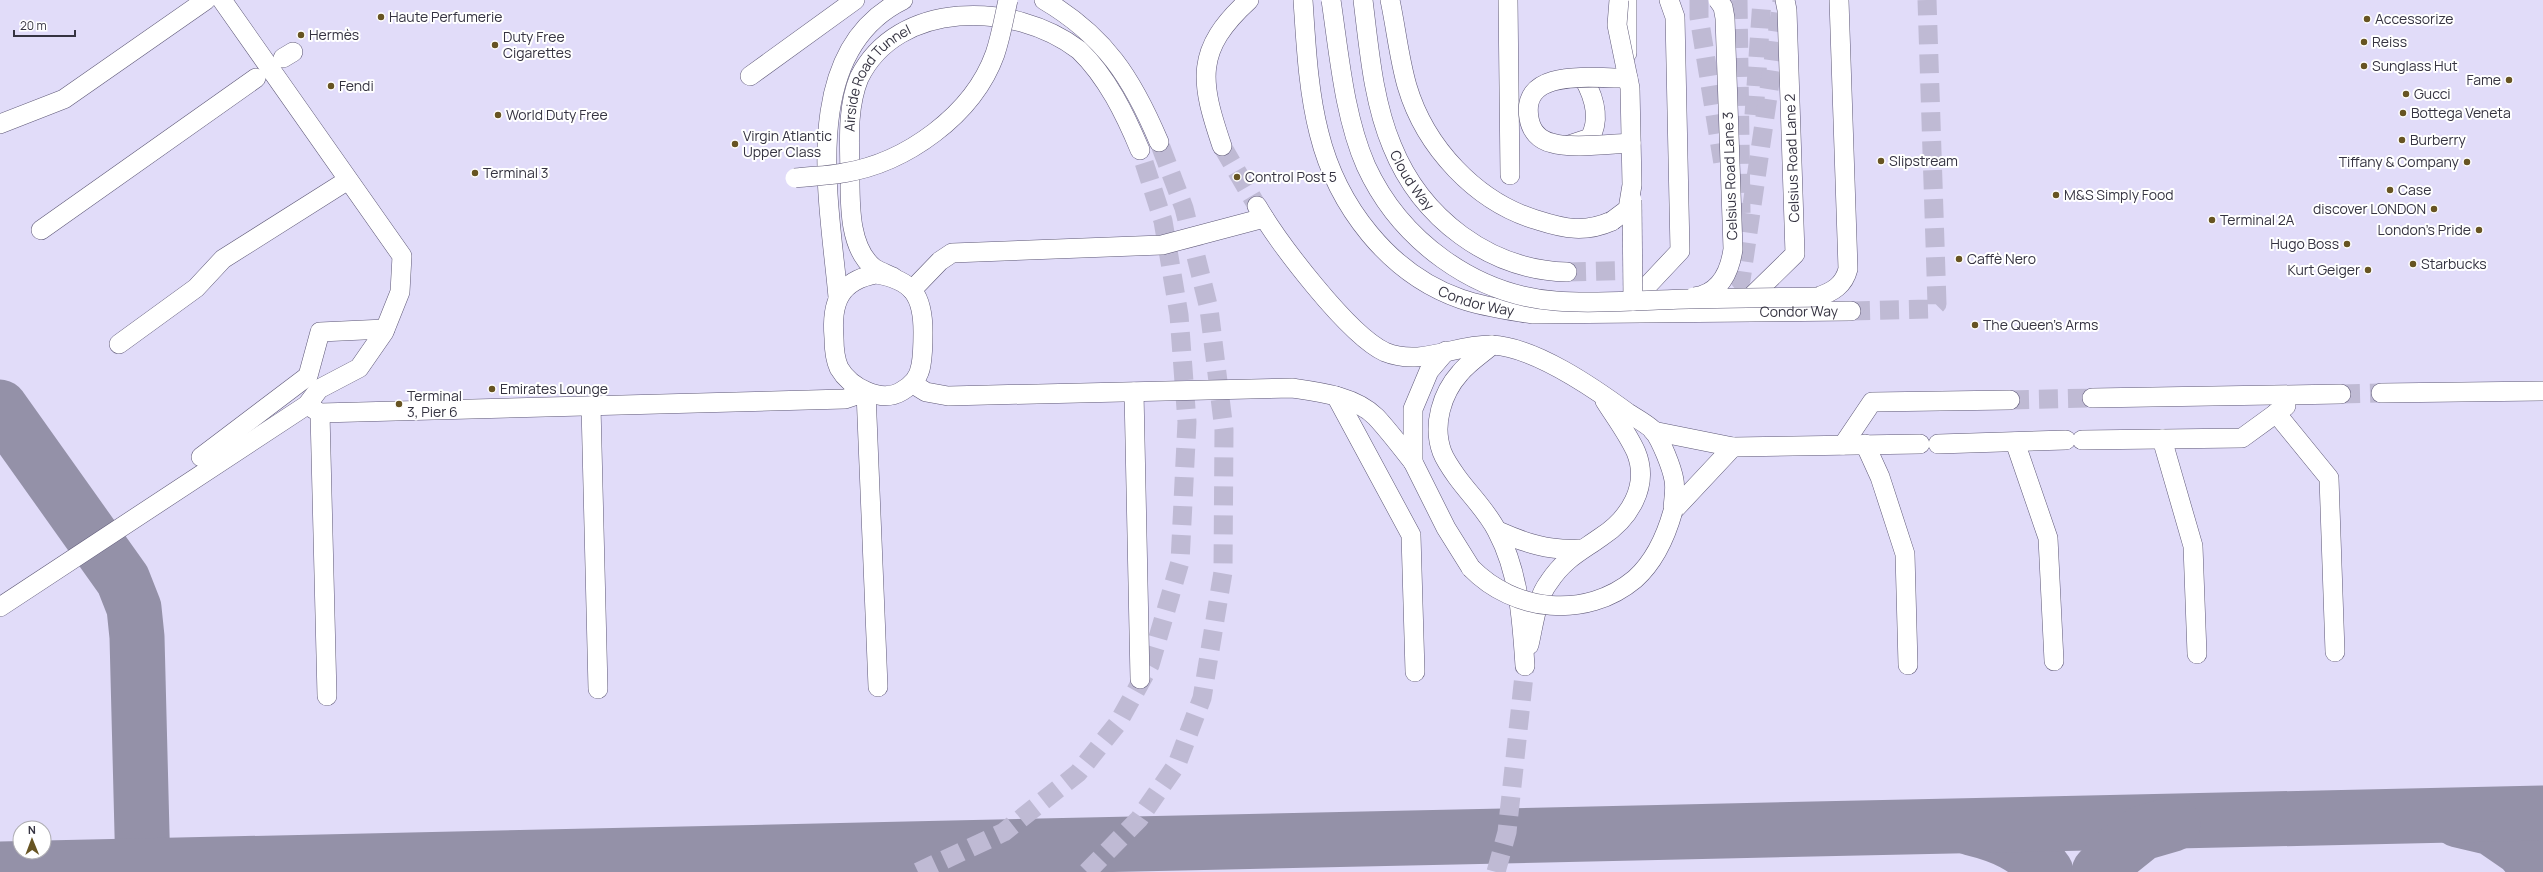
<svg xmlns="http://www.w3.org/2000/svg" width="2543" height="872" font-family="Manrope,sans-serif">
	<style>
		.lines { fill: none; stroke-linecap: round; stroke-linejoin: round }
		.taxiway { stroke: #9491a8; stroke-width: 55 }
		.minor-tunnel { stroke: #bfbad4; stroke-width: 19; stroke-dasharray: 19 10; stroke-linecap: butt }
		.minor-casing { stroke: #5d5776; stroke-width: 20 }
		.minor { stroke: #fff; stroke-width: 19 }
		.minor-bridge-casing { stroke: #5d5776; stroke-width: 20; stroke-linecap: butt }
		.minor-bridge { stroke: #fff; stroke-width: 19 }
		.poi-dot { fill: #675422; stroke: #fff; stroke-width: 1.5 }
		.labels { text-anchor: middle; stroke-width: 4; stroke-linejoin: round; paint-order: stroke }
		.poi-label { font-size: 14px; fill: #353341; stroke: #fff; text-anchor: start }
		.street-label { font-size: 14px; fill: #353341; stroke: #fff }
	</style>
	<rect width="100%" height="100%" fill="#e1dcf9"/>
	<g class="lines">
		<g class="taxiway">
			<polyline points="0,407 123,580 134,608 137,637 143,872"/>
			<polyline points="2458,820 2492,828 2521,848 2542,872"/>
			<path d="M1971,828C2000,835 2029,846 2046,872"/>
			<polyline points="0,869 2543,813"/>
			<polyline points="2099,872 2116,854 2142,833 2173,824"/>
		</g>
		<g class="minor-tunnel">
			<polyline points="1699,0 1699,17 1724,170"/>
			<polyline points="1738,0 1741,213"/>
			<polyline points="1754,115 1762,0"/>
			<polyline points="1222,146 1257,206"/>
			<polyline points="1567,272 1639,270"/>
			<polyline points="1710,304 1741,280 1782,1"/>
			<polyline points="1851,311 1932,309 1937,304 1927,0"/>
			<polyline points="2341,394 2381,393"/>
			<polyline points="2010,400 2092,398"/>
			<polyline points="918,872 1004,832 1078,773 1118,723 1150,665 1180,562 1187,422 1179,315 1163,221 1140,150"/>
			<polyline points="1087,872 1139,819 1177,764 1202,698 1223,572 1224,430 1209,309 1184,208 1159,142"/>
			<polyline points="1496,872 1507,832 1525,666"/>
		</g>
		<defs>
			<g id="minor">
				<polyline points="222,0 402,256 400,292 384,332 359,368 319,389 307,405 320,413 845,399 866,392 878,687"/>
				<path d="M1044,0C1105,36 1132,78 1159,142"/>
				<path id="s1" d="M1303,0C1306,44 1308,90 1319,133C1337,206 1389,274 1461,299C1484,307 1508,310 1532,314L1851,311"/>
				<path id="s2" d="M1363,0C1369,48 1373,101 1392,146C1421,218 1489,270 1567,272"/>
				<path d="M1390,0C1396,28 1399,58 1407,86C1425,147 1476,202 1537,220C1565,229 1585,233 1612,221"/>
				<polyline points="1508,0 1510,175"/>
				<polyline points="1627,53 1627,0"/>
				<polyline points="283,58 293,52"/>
				<polyline points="750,76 855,0"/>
				<polyline points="0,124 64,99 206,0"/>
				<path d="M1569,145L1590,138C1601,118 1594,97 1584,79"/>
				<path d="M1222,146C1200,81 1194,50 1249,0"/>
				<path d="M1257,206C1278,242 1348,335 1385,352C1422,367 1455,344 1492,345C1535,347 1594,388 1628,413C1636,418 1647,424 1653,430C1661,440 1672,468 1674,480C1676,490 1673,501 1673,511"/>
				<polyline points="41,230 256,78"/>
				<path d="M876,274C913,280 923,296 923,332C923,344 923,354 921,365C919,378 912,385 902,391C881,404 850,387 839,368C835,359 834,348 834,338C831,303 839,281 876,274Z"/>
				<path id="s3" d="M893,277C887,274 880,272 874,268C850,249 850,208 850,180C850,147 846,110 859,78C897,0 1014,0 1079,50C1107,77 1125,114 1140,150"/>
				<polyline points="912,290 940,261 952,253 1162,245 1264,218"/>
				<path d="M838,297C830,204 797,52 903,0"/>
				<path d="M1817,297C1833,292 1844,285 1848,269L1839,0"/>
				<polyline points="1750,298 1795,254 1787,10 1785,0"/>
				<polyline points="1633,301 1680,251 1675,17 1669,0"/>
				<polyline points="119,344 196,288 223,259 348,180"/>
				<path d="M1492,345C1482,354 1469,362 1460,373C1442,393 1432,425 1442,452C1445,460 1452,470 1457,477C1470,495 1487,511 1497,531C1519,572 1522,620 1525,666"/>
				<polyline points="1446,351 1429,371 1413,409 1413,462 1446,528 1471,568"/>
				<path d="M913,384L926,392L948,396L1292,388C1320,392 1355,396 1376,417C1389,431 1401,447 1413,462"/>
				<polyline points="1134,392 1140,679"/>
				<polyline points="2381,393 2543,391"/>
				<polyline points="1336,396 1411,535 1415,672"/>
				<polyline points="2092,398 2341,394"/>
				<polyline points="591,406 598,689"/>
				<polyline points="320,413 327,696"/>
				<polyline points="2276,413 2329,478 2335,652"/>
				<polyline points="1653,431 1733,447 1673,511"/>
				<polyline points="2162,439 2193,546 2197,654"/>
				<polyline points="2082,440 2242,438 2286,406"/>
				<polyline points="2015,442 2048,538 2054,661"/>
				<polyline points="1865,444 1880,477 1905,554 1908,665"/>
				<polyline points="1938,444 2066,440"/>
				<polyline points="1843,445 1872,402 2010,400"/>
				<polyline points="1733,447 1920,444"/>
				<polyline points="201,457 308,376 320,332 385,329"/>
				<path d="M1498,531C1525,543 1550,551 1579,549"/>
				<polyline points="0,607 307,405"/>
				<path d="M1529,645C1534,624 1536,599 1549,582C1564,559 1580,552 1601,537C1629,519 1650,486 1636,452C1628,434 1615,417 1605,401"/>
			</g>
		</defs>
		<use href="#minor" class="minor-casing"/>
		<use href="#minor" class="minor"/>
		<defs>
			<g id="minor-bridge">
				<path d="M1331,0C1339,53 1344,116 1366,166C1400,240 1474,295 1556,301C1590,304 1624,301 1658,300C1711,298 1764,298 1817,297"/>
				<path d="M1628,78C1597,79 1520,66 1529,118C1531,131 1539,140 1552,143C1570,149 1610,144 1631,143"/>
				<path d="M795,178C811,176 827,176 843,173C906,163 973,115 995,54C1001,36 1004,18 1008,0"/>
				<polyline points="1632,200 1633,301"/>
				<polyline points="1612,221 1628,209 1632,185 1630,88 1617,25 1619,0"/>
				<path d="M1694,297C1720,294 1730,271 1733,249L1725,18L1723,7L1718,0"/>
				<path d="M1471,568C1514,612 1586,620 1635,579C1655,561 1666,536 1673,511"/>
			</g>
		</defs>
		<use href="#minor-bridge" class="minor-bridge-casing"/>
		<use href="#minor-bridge" class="minor-bridge"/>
	</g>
	<g class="poi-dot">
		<circle cx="381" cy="17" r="4"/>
		<circle cx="2367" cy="19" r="4"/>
		<circle cx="301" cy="35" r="4"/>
		<circle cx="2364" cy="42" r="4"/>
		<circle cx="495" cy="45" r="4"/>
		<circle cx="2364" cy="66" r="4"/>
		<circle cx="2509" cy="80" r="4"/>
		<circle cx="331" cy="86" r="4"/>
		<circle cx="2406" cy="94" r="4"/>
		<circle cx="2403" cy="113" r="4"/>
		<circle cx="498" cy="115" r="4"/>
		<circle cx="2402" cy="140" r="4"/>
		<circle cx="735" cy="144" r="4"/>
		<circle cx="1881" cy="161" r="4"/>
		<circle cx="2467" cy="162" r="4"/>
		<circle cx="475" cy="173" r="4"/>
		<circle cx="1237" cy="177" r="4"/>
		<circle cx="2390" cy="190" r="4"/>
		<circle cx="2056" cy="195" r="4"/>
		<circle cx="2434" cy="209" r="4"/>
		<circle cx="2212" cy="220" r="4"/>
		<circle cx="2479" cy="230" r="4"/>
		<circle cx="2347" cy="244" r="4"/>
		<circle cx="1959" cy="259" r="4"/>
		<circle cx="2413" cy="264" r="4"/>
		<circle cx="2368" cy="270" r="4"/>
		<circle cx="1975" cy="325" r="4"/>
		<circle cx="492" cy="389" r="4"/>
		<circle cx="399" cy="404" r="4"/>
	</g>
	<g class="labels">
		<g class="poi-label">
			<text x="389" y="22">Haute Perfumerie</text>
			<text x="2375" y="24">Accessorize</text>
			<text x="309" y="40">Hermès</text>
			<text x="503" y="42">Duty Free<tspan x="503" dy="16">Cigarettes</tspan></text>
			<text x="2372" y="47">Reiss</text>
			<text x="2372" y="71">Sunglass Hut</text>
			<text x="2501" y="85" text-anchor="end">Fame</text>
			<text x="339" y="91">Fendi</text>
			<text x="2414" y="99">Gucci</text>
			<text x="2411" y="118">Bottega Veneta</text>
			<text x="506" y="120">World Duty Free</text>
			<text x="743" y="141">Virgin Atlantic<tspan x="743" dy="16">Upper Class</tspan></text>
			<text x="2410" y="145">Burberry</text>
			<text x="1889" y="166">Slipstream</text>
			<text x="2459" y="167" text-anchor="end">Tiffany &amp; Company</text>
			<text x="483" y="178">Terminal 3</text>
			<text x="1245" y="182">Control Post 5</text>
			<text x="2398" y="195">Case</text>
			<text x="2064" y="200">M&amp;S Simply Food</text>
			<text x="2426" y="214" text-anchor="end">discover LONDON</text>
			<text x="2220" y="225">Terminal 2A</text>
			<text x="2471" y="235" text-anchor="end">London's Pride</text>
			<text x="2339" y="249" text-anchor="end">Hugo Boss</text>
			<text x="1967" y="264">Caffè Nero</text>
			<text x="2421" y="269">Starbucks</text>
			<text x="2360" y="275" text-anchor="end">Kurt Geiger</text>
			<text x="1983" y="330">The Queen's Arms</text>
			<text x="500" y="394">Emirates Lounge</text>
			<text x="407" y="401">Terminal<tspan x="407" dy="16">3, Pier 6</tspan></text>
		</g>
		<g class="street-label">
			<text dy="5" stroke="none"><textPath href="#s3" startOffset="227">Airside Road Tunnel</textPath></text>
			<text transform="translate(1792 158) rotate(-92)" y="5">Celsius Road Lane 2</text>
			<text transform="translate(1730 176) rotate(-92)" y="5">Celsius Road Lane 3</text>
			<text dy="5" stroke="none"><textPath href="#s2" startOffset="189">Cloud Way</textPath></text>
			<text dy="5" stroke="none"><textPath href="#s1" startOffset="377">Condor Way</textPath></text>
			<text dy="5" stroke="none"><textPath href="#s1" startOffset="701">Condor Way</textPath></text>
		</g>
	</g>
	<g transform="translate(32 840) rotate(359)"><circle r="19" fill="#ffffff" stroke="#aeadb3"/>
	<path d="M0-3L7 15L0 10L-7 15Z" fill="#675422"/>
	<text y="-6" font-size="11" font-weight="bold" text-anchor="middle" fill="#353341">N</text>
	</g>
	<path d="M14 30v6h61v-6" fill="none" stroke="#353341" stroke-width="2"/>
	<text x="20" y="30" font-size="12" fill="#353341" stroke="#ffffff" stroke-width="3" paint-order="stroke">20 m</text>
</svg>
